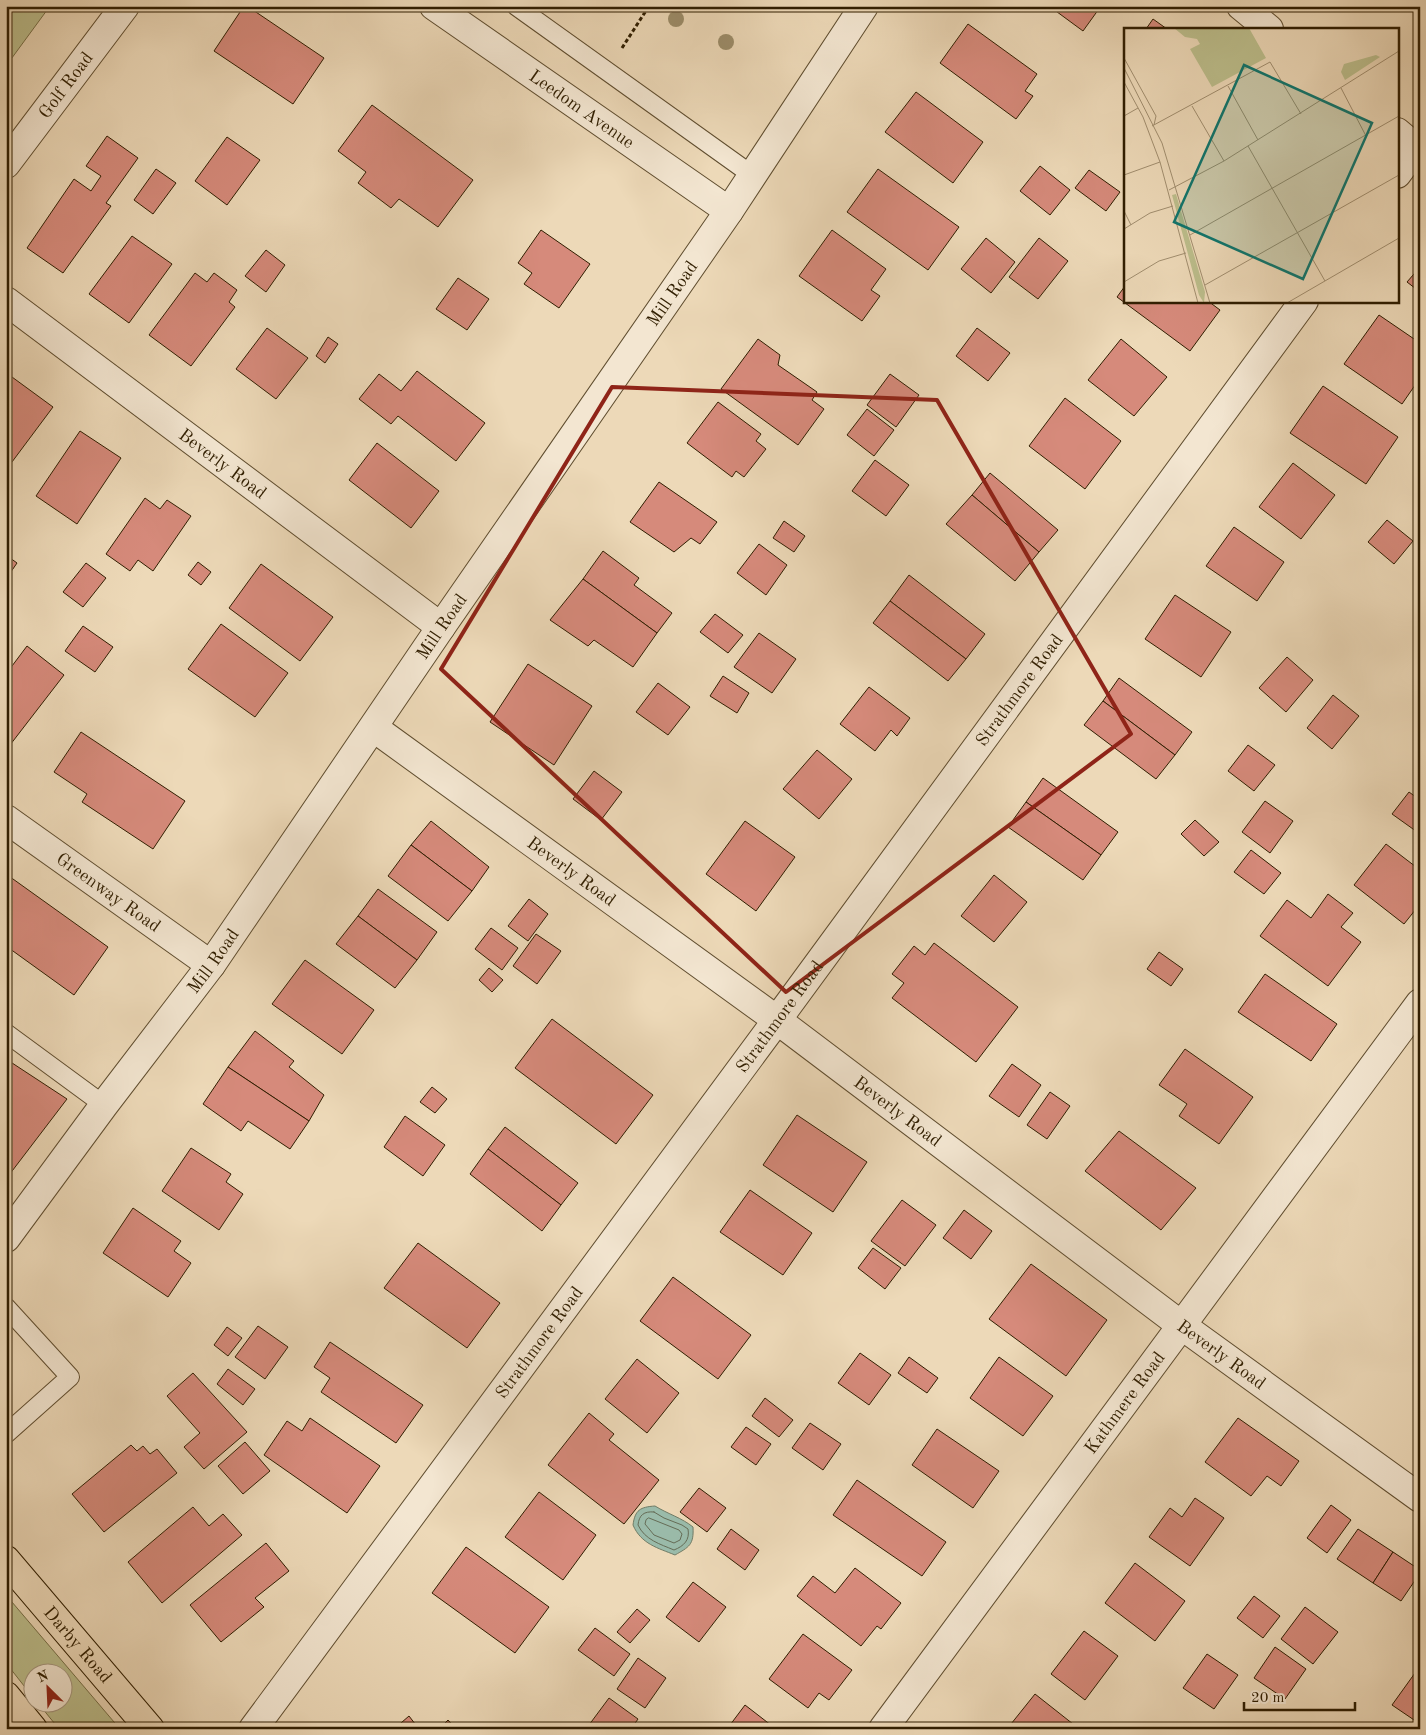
<svg xmlns="http://www.w3.org/2000/svg" width="1426" height="1735" font-family="'Old Standard TT',serif">
	<style>
		.green { fill: #bcbe8c; stroke: #766e46 }
		.water { fill: #9abbaa; stroke: #707c66 }
		.lines { fill: none; stroke-linecap: round; stroke-linejoin: round }
		.shore { stroke: #656c56; stroke-width: 1 }
		.building { fill: #d68a7b; stroke: #301e01 }
		.service-casing { stroke: #5f4d2f; stroke-width: 20 }
		.minor-casing { stroke: #5f4d2f; stroke-width: 30 }
		.primary-casing { stroke: #301e01; stroke-width: 30 }
		.path { stroke: #301e01; stroke-width: 3; stroke-dasharray: 4 2.5; stroke-linecap: butt }
		.service { stroke: #f3e6d1; stroke-width: 18 }
		.minor { stroke: #f3e6d1; stroke-width: 28 }
		.primary { stroke: #edd9b8; stroke-width: 28 }
		.tree { fill: #9c8d6a }
		.marked { fill: none; stroke: #8f2418; stroke-width: 4; stroke-linejoin: round }
		.labels { text-anchor: middle; stroke-width: 4; stroke-linejoin: round; paint-order: stroke }
		.street-label { font-size: 18px; fill: #301e01; stroke: #f3e6d1 }
		.inset-road { fill: none; stroke: #a18e6f; stroke-width: 1 }
		.view { fill: #0f766e; fill-opacity: 0.15; stroke: #0f766e; stroke-width: 2.5 }
		.inset-edge { fill: none; stroke: #301e01; stroke-width: 2.5 }
	</style>
	<rect width="100%" height="100%" fill="#edd9b8"/>
	<filter id="stains"><feTurbulence type="fractalNoise" baseFrequency=".004" numOctaves="4"/><feColorMatrix values="0 0 0 0 .2 0 0 0 0 .09 0 0 0 0 .02 0 0 0 .5 -.17"/></filter>
	<radialGradient id="worn" r=".72"><stop offset=".6" stop-color="#630" stop-opacity="0"/><stop offset="1" stop-color="#630" stop-opacity=".3"/></radialGradient>
	<g class="green">
		<polygon points="6,6 50,6 6,66"/>
		<polygon points="6,1595 120,1729 59,1729 38,1703 62,1702 62,1672 32,1672 32,1696 6,1663"/>
	</g>
	<path class="water" d="M655,1506C668,1514 682,1518 693,1527C694,1545 689,1547 675,1555C658,1548 641,1544 633,1525C635,1510 640,1507 655,1506Z"/>
	<g class="lines">
		<g class="shore">
			<path d="M654,1512L664,1518L682,1525L688,1529C690,1540 684,1546 674,1550C660,1544 645,1540 638,1525C639,1515 644,1511 654,1512Z"/>
			<polygon points="649,1518 679,1530 682,1534 680,1540 674,1543 654,1535 645,1524 646,1520"/>
		</g>
	</g>
	<g class="building">
		<polygon points="244,6 247,6 324,58 293,104 214,51"/>
		<polygon points="1049,6 1101,6 1083,31"/>
		<polygon points="1153,19 1167,29 1146,29"/>
		<polygon points="968,24 1037,74 1025,91 1033,96 1016,119 940,63"/>
		<polygon points="916,92 983,142 953,183 885,132"/>
		<polygon points="372,105 473,180 438,227 399,199 391,208 358,183 366,172 338,151"/>
		<polygon points="107,136 138,158 106,203 111,206 63,273 27,248 74,179 91,191 101,176 86,166"/>
		<polygon points="227,137 260,160 227,205 195,181"/>
		<polygon points="1040,166 1070,190 1050,215 1020,191"/>
		<polygon points="156,169 176,183 153,214 134,200"/>
		<polygon points="878,169 959,227 928,270 847,212"/>
		<polygon points="1089,170 1120,192 1106,211 1075,188"/>
		<polygon points="541,230 590,264 559,308 524,284 532,273 518,263"/>
		<polygon points="832,230 886,269 871,290 880,296 862,321 799,276"/>
		<polygon points="132,236 172,264 129,323 89,294"/>
		<polygon points="986,238 1015,262 991,293 961,269"/>
		<polygon points="1039,238 1068,261 1038,299 1009,277"/>
		<polygon points="266,250 285,265 266,292 245,276"/>
		<polygon points="1420,267 1420,292 1407,282"/>
		<polygon points="195,273 207,282 214,273 237,290 229,302 235,307 191,366 149,335"/>
		<polygon points="458,278 489,299 467,330 436,309"/>
		<polygon points="1125,286 1125,301 1208,301 1220,310 1190,351 1117,297"/>
		<polygon points="1379,315 1420,343 1420,378 1402,404 1344,364"/>
		<polygon points="267,328 308,358 276,399 236,369"/>
		<polygon points="977,328 1010,353 988,381 956,356"/>
		<polygon points="328,337 338,344 325,363 316,356"/>
		<polygon points="758,339 780,355 778,365 817,392 812,400 824,409 798,445 721,389"/>
		<polygon points="1121,339 1167,377 1134,416 1088,380"/>
		<polygon points="417,371 485,423 456,461 398,416 391,424 359,399 379,374 401,391"/>
		<polygon points="890,374 919,395 896,427 867,405"/>
		<polygon points="12,377 53,407 6,470 6,385"/>
		<polygon points="1323,386 1398,437 1366,484 1290,433"/>
		<polygon points="1065,398 1121,441 1085,489 1029,446"/>
		<polygon points="718,402 761,434 756,441 766,449 744,477 736,471 732,477 687,443"/>
		<polygon points="867,409 894,430 874,456 847,435"/>
		<polygon points="80,431 121,458 77,524 36,496"/>
		<polygon points="377,443 439,491 411,528 349,480"/>
		<polygon points="875,460 909,485 886,516 852,491"/>
		<polygon points="1293,463 1335,495 1301,539 1259,507"/>
		<polygon points="990,473 1058,530 1039,552 972,495"/>
		<polygon points="659,482 717,522 700,544 691,538 674,552 630,522"/>
		<polygon points="972,495 1039,552 1015,581 946,524"/>
		<polygon points="145,498 160,509 167,500 191,516 153,571 138,560 130,571 106,554"/>
		<polygon points="1387,520 1413,541 1394,564 1368,542"/>
		<polygon points="784,521 805,536 794,552 773,538"/>
		<polygon points="1234,527 1284,562 1257,601 1206,566"/>
		<polygon points="759,544 787,565 766,595 737,573"/>
		<polygon points="603,551 639,578 634,585 672,613 657,633 583,579"/>
		<polygon points="6,555 17,563 6,579"/>
		<polygon points="198,562 211,572 201,585 188,575"/>
		<polygon points="86,563 106,578 83,607 63,592"/>
		<polygon points="261,564 333,617 300,661 229,608"/>
		<polygon points="909,575 985,634 966,659 890,601"/>
		<polygon points="583,579 657,633 633,667 594,640 588,646 550,620"/>
		<polygon points="1175,595 1231,632 1201,677 1145,639"/>
		<polygon points="890,601 966,659 948,681 873,623"/>
		<polygon points="715,614 743,635 728,653 700,632"/>
		<polygon points="221,624 288,673 255,717 188,669"/>
		<polygon points="83,626 113,647 95,672 65,651"/>
		<polygon points="759,633 796,659 772,693 734,667"/>
		<polygon points="27,646 64,675 10,745 6,742 6,674"/>
		<polygon points="1287,657 1313,680 1286,712 1259,688"/>
		<polygon points="528,664 592,706 554,765 490,722"/>
		<polygon points="723,676 749,693 737,713 710,696"/>
		<polygon points="1119,678 1192,732 1175,755 1103,701"/>
		<polygon points="658,683 690,707 668,735 636,712"/>
		<polygon points="869,687 910,718 897,736 891,730 875,751 840,724"/>
		<polygon points="1333,695 1359,716 1332,749 1307,728"/>
		<polygon points="1103,701 1175,755 1156,779 1084,725"/>
		<polygon points="81,732 185,801 153,849 82,802 87,794 54,772"/>
		<polygon points="1248,745 1275,765 1254,791 1228,771"/>
		<polygon points="817,750 852,779 819,819 783,789"/>
		<polygon points="594,771 622,792 601,820 573,799"/>
		<polygon points="1043,778 1118,832 1101,855 1026,802"/>
		<polygon points="1409,792 1420,800 1420,834 1392,814"/>
		<polygon points="1265,801 1293,821 1270,853 1242,832"/>
		<polygon points="1026,802 1101,855 1083,880 1008,827"/>
		<polygon points="1195,820 1219,842 1204,856 1181,834"/>
		<polygon points="431,821 489,867 472,891 411,845"/>
		<polygon points="745,821 795,857 756,911 706,874"/>
		<polygon points="1386,844 1420,870 1420,904 1404,924 1354,885"/>
		<polygon points="411,845 472,891 448,921 388,876"/>
		<polygon points="1251,850 1281,873 1264,894 1234,872"/>
		<polygon points="6,874 108,947 74,995 6,946"/>
		<polygon points="994,875 1027,902 994,942 961,916"/>
		<polygon points="378,889 437,932 417,960 358,916"/>
		<polygon points="1328,894 1353,913 1341,927 1361,942 1328,986 1260,936 1287,900 1311,918"/>
		<polygon points="529,899 548,914 528,941 508,926"/>
		<polygon points="358,916 417,960 395,988 336,944"/>
		<polygon points="491,928 518,948 502,970 475,949"/>
		<polygon points="536,934 561,951 537,984 513,966"/>
		<polygon points="934,943 1018,1007 976,1062 892,998 904,983 892,974 914,946 925,955"/>
		<polygon points="1159,952 1183,969 1171,986 1147,969"/>
		<polygon points="305,960 374,1010 342,1054 272,1004"/>
		<polygon points="489,968 503,980 492,992 479,980"/>
		<polygon points="1265,974 1337,1024 1311,1061 1238,1012"/>
		<polygon points="552,1019 653,1095 616,1144 515,1068"/>
		<polygon points="255,1031 294,1061 289,1067 324,1095 309,1121 228,1067"/>
		<polygon points="1185,1049 1253,1097 1219,1144 1179,1116 1187,1104 1159,1085"/>
		<polygon points="6,1059 67,1099 6,1179"/>
		<polygon points="1012,1064 1041,1085 1019,1117 989,1096"/>
		<polygon points="228,1067 309,1121 290,1149 248,1121 241,1131 203,1104"/>
		<polygon points="432,1087 447,1099 435,1113 420,1102"/>
		<polygon points="1050,1092 1070,1106 1047,1139 1027,1125"/>
		<polygon points="797,1115 867,1162 833,1212 763,1165"/>
		<polygon points="405,1116 445,1145 423,1176 384,1147"/>
		<polygon points="505,1127 578,1183 561,1205 488,1149"/>
		<polygon points="1119,1131 1196,1188 1161,1230 1085,1171"/>
		<polygon points="191,1148 231,1174 226,1182 243,1194 219,1230 162,1191"/>
		<polygon points="488,1149 561,1205 542,1231 470,1174"/>
		<polygon points="750,1190 812,1233 783,1275 720,1232"/>
		<polygon points="902,1200 936,1225 905,1266 871,1241"/>
		<polygon points="133,1208 181,1241 174,1251 191,1263 168,1297 103,1253"/>
		<polygon points="964,1210 992,1231 971,1259 943,1238"/>
		<polygon points="418,1243 500,1303 467,1348 384,1288"/>
		<polygon points="873,1248 901,1268 885,1289 858,1268"/>
		<polygon points="1031,1264 1107,1320 1066,1376 989,1319"/>
		<polygon points="673,1277 751,1335 718,1379 640,1321"/>
		<polygon points="258,1326 288,1347 265,1379 235,1357"/>
		<polygon points="227,1327 242,1338 228,1356 214,1345"/>
		<polygon points="330,1342 423,1405 396,1443 321,1392 330,1378 314,1367"/>
		<polygon points="860,1353 891,1375 869,1405 838,1383"/>
		<polygon points="909,1357 938,1378 927,1393 898,1373"/>
		<polygon points="999,1357 1053,1396 1023,1436 970,1398"/>
		<polygon points="637,1359 679,1393 647,1433 605,1399"/>
		<polygon points="228,1369 255,1389 243,1405 217,1384"/>
		<polygon points="193,1373 247,1432 204,1469 184,1447 200,1433 167,1396"/>
		<polygon points="765,1398 793,1420 779,1437 752,1416"/>
		<polygon points="589,1413 614,1434 609,1440 659,1480 624,1524 548,1465"/>
		<polygon points="310,1418 380,1466 347,1513 264,1455 287,1421 302,1431"/>
		<polygon points="1238,1418 1299,1461 1281,1486 1267,1476 1251,1496 1205,1462"/>
		<polygon points="810,1423 841,1444 823,1470 792,1448"/>
		<polygon points="746,1427 771,1444 756,1465 731,1447"/>
		<polygon points="937,1429 999,1471 973,1508 912,1465"/>
		<polygon points="245,1442 270,1471 243,1494 218,1466"/>
		<polygon points="131,1445 137,1451 143,1446 150,1454 157,1449 177,1473 104,1532 72,1494"/>
		<polygon points="857,1480 946,1542 922,1576 833,1515"/>
		<polygon points="699,1488 726,1508 707,1532 680,1512"/>
		<polygon points="539,1492 596,1535 563,1580 505,1537"/>
		<polygon points="1195,1498 1224,1518 1190,1566 1149,1537 1170,1508 1182,1517"/>
		<polygon points="1331,1505 1351,1520 1327,1553 1307,1538"/>
		<polygon points="193,1507 209,1526 223,1514 242,1535 162,1603 128,1562"/>
		<polygon points="731,1529 759,1550 745,1570 717,1549"/>
		<polygon points="1358,1529 1393,1552 1373,1583 1337,1559"/>
		<polygon points="266,1543 289,1571 255,1598 264,1607 221,1642 190,1605"/>
		<polygon points="466,1547 549,1607 515,1653 432,1593"/>
		<polygon points="1393,1552 1420,1570 1420,1573 1401,1601 1373,1583"/>
		<polygon points="1135,1563 1185,1601 1155,1641 1105,1603"/>
		<polygon points="855,1568 901,1603 881,1629 877,1626 861,1646 797,1596 813,1576 835,1593"/>
		<polygon points="693,1582 726,1607 699,1642 666,1617"/>
		<polygon points="1254,1596 1280,1616 1263,1638 1237,1618"/>
		<polygon points="1305,1607 1338,1632 1313,1664 1281,1639"/>
		<polygon points="637,1609 650,1620 630,1643 617,1632"/>
		<polygon points="595,1628 630,1654 614,1676 578,1650"/>
		<polygon points="1084,1631 1118,1656 1085,1700 1051,1674"/>
		<polygon points="803,1634 852,1670 829,1700 819,1693 808,1708 769,1679"/>
		<polygon points="1275,1647 1306,1669 1285,1699 1254,1678"/>
		<polygon points="1207,1654 1238,1675 1214,1709 1183,1688"/>
		<polygon points="638,1658 666,1678 645,1708 617,1689"/>
		<polygon points="1420,1666 1420,1724 1392,1705"/>
		<polygon points="1035,1694 1073,1724 1069,1729 1007,1729"/>
		<polygon points="609,1698 638,1719 631,1729 586,1729"/>
		<polygon points="745,1705 776,1729 727,1729"/>
		<polygon points="409,1716 419,1729 394,1729"/>
		<polygon points="448,1720 456,1729 439,1729"/>
	</g>
	<g class="lines">
		<defs>
			<g id="service">
				<polyline points="516,6 752,175"/>
				<polyline points="6,1033 104,1105"/>
				<polyline points="6,1307 70,1377 6,1434"/>
			</g>
			<g id="minor">
				<path id="s1" d="M434,6L729,211"/>
				<polyline points="1241,6 1269,29"/>
				<polyline points="1397,132 1416,148"/>
				<path id="s2" d="M6,164L125,6"/>
				<polyline points="1397,174 1420,143"/>
				<path id="s3" d="M6,301L441,627"/>
				<path id="s4" d="M374,728L777,1020L1181,1325L1420,1498"/>
				<path id="s5" d="M6,819L211,965"/>
				<path id="s6" d="M6,1238L104,1105L211,965L441,627L729,211L864,6"/>
				<path id="s7" d="M253,1729L777,1020L1304,301"/>
				<path id="s8" d="M883,1729L1420,1003"/>
			</g>
			<g id="primary">
				<path id="s9" d="M6,1560L150,1729"/>
				<polyline points="6,1696 33,1729"/>
			</g>
		</defs>
		<use href="#service" class="service-casing"/>
		<use href="#minor" class="minor-casing"/>
		<use href="#primary" class="primary-casing"/>
		<polyline class="path" points="622,48 649,6"/>
		<use href="#service" class="service"/>
		<use href="#minor" class="minor"/>
		<use href="#primary" class="primary"/>
	</g>
	<g class="tree">
		<circle cx="676" cy="19" r="8"/>
		<circle cx="726" cy="42" r="8"/>
	</g>
	<path class="marked" d="M612,387L937,400L1131,734L786,992L441,669Z"/>
	<g class="labels">
		<g class="street-label">
			<text dy="6" stroke="none"><textPath href="#s2" startOffset="99">Golf Road</textPath></text>
			<text dy="6" stroke="none"><textPath href="#s1" startOffset="180">Leedom Avenue</textPath></text>
			<text dy="6" stroke="none"><textPath href="#s6" startOffset="1156">Mill Road</textPath></text>
			<text dy="6" stroke="none"><textPath href="#s3" startOffset="271">Beverly Road</textPath></text>
			<text dy="6" stroke="none"><textPath href="#s6" startOffset="751">Mill Road</textPath></text>
			<text dy="6" stroke="none"><textPath href="#s7" startOffset="1291">Strathmore Road</textPath></text>
			<text dy="6" stroke="none"><textPath href="#s4" startOffset="244">Beverly Road</textPath></text>
			<text dy="6" stroke="none"><textPath href="#s5" startOffset="126">Greenway Road</textPath></text>
			<text dy="6" stroke="none"><textPath href="#s6" startOffset="346">Mill Road</textPath></text>
			<text dy="6" stroke="none"><textPath href="#s7" startOffset="886">Strathmore Road</textPath></text>
			<text dy="6" stroke="none"><textPath href="#s4" startOffset="649">Beverly Road</textPath></text>
			<text dy="6" stroke="none"><textPath href="#s7" startOffset="481">Strathmore Road</textPath></text>
			<text dy="6" stroke="none"><textPath href="#s4" startOffset="1054">Beverly Road</textPath></text>
			<text dy="6" stroke="none"><textPath href="#s8" startOffset="406">Kathmere Road</textPath></text>
			<text dy="6" stroke="none"><textPath href="#s9" startOffset="111">Darby Road</textPath></text>
		</g>
	</g>
	<g transform="translate(1124 28)">
		<rect width="275" height="275" fill="#edd9b8"/>
		<path d="M50,0H125L142,30L88,59L66,21L76,16L73,11L61,9ZM252,27L256,29L221,52L217,44L220,36ZM52,166L81,264L80,275L75,267L48,167Z" fill="#bcbe8c"/>
		<path class="inset-road" d="M0,30L32,88L30,97M0,40L38,115L86,275M0,54L19,89L36,134L74,275M104,58L134,112M217,60L242,108M68,78L100,133M0,88L14,80M28,98L146,34L177,86M124,118L201,253M0,147L36,134M45,162L100,133L275,23M0,183L7,197M0,201L26,185L49,178M66,207L275,88M0,254L35,233L62,225M81,257L275,147M163,275L275,210"/>
		<path class="view" d="M120,37L248,95L179,251L50,194Z"/>
		<rect width="275" height="275" class="inset-edge"/>
	</g>
	<rect width="1426" height="1735" fill="none" stroke="#edd9b8" stroke-width="25"/>
	<rect x="8" y="8" width="1411" height="1720" fill="none" stroke="#301e01" stroke-width="2.5"/>
	<rect x="12" y="12" width="1401" height="1710" fill="none" stroke="#301e01"/>
	<g transform="translate(48 1688) rotate(336)"><circle r="24" fill="#f3e6d1" stroke="#a5967e"/>
	<path d="M0-4L9 19L0 12L-9 19Z" fill="#8f2418"/>
	<text y="-8" font-size="14" font-weight="bold" text-anchor="middle" fill="#301e01">N</text>
	</g>
	<path d="M1244 1702v8h111v-8" fill="none" stroke="#301e01" stroke-width="2.5"/>
	<text x="1251" y="1702" font-size="15" fill="#301e01" stroke="#f3e6d1" stroke-width="4" paint-order="stroke">20 m</text>
	<rect width="100%" height="100%" filter="url(#stains)"/>
	<rect width="100%" height="100%" fill="url(#worn)"/>
</svg>
